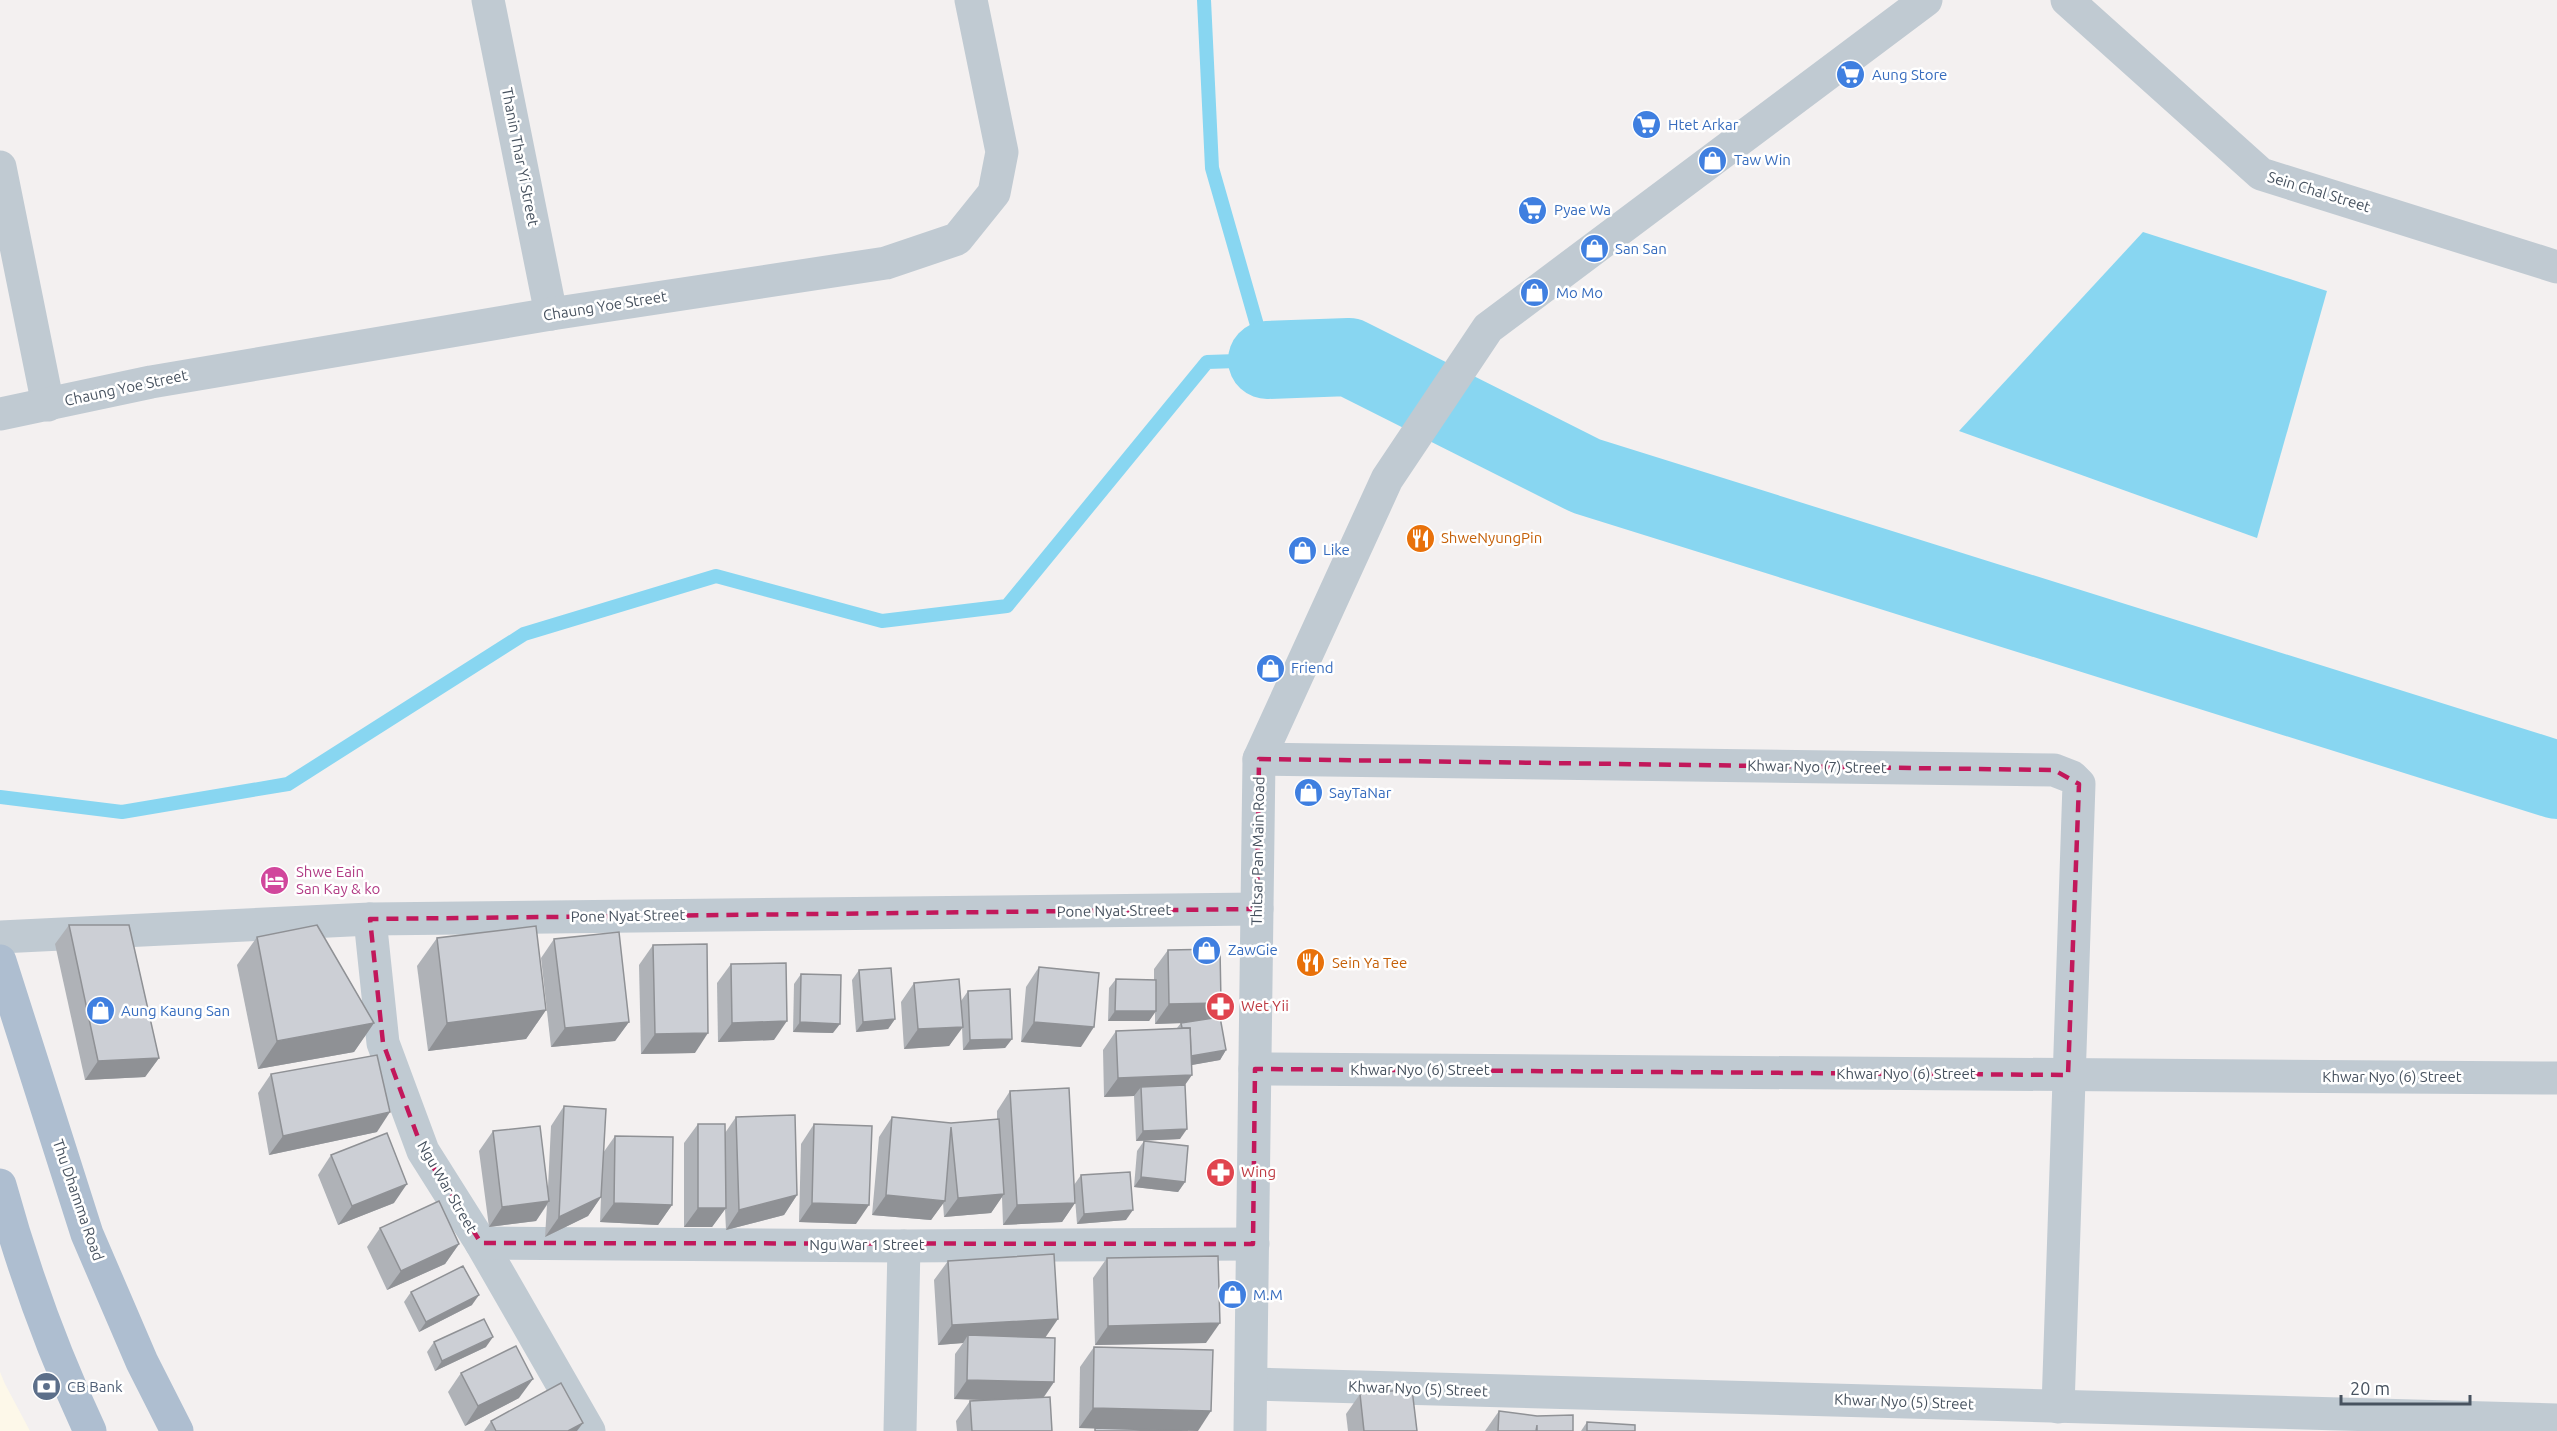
<svg xmlns="http://www.w3.org/2000/svg" width="2557" height="1431" font-family="Ubuntu,sans-serif">
	<style>
		.commercial { fill: #fdf8e9 }
		.water { fill: #88d6f1 }
		.lines { fill: none; stroke-linecap: round; stroke-linejoin: round }
		.stream { stroke: #88d6f1; stroke-width: 14 }
		.river { stroke: #88d6f1; stroke-width: 78 }
		.minor { stroke: #c0cad2; stroke-width: 33 }
		.major { stroke: #aebed0; stroke-width: 33 }
		.wall { fill: #afb2b7 }
		.shaded-wall { fill: #8f9195 }
		.building { fill: #cccfd5; stroke: #8f9195; stroke-width: 1.5 }
		.marked { fill: none; stroke: #c2185b; stroke-width: 4.5; stroke-dasharray: 12 8; stroke-linejoin: round }
		.labels { text-anchor: middle; stroke-width: 5; stroke-linejoin: round; paint-order: stroke }
		.shop-label { font-size: 15px; fill: #366cbe; stroke: #fff; text-anchor: start }
		.street-label { font-size: 15px; fill: #47525f; stroke: #fff }
		.food-label { font-size: 15px; fill: #c56008; stroke: #fff; text-anchor: start }
		.hotel-label { font-size: 15px; fill: #b23c85; stroke: #fff; text-anchor: start }
		.health-label { font-size: 15px; fill: #be3a42; stroke: #fff; text-anchor: start }
		.service-label { font-size: 15px; fill: #4e5e75; stroke: #fff; text-anchor: start }
	</style>
	<rect width="100%" height="100%" fill="#f3f0f0"/>
	<polygon class="commercial" points="0,1372 5,1384 30,1431 0,1431"/>
	<polygon class="water" points="2143,232 2327,291 2257,538 1959,431"/>
	<g class="lines">
		<polyline class="stream" points="0,797 122,812 288,784 524,634 716,576 882,621 1007,606 1207,362 1267,360 1212,168 1204,0"/>
		<polyline class="river" points="1267,360 1349,357 1586,476 2557,780"/>
		<g class="minor">
			<polyline points="488,0 551,314"/>
			<polyline points="2067,0 2261,174 2557,267"/>
			<polyline points="0,167 48,405"/>
			<polyline points="0,414 151,382 551,314 886,263 957,239 994,193 1002,152 971,0"/>
			<polyline points="1259,759 2054,770 2072,777 2079,784 2058,1407"/>
			<polyline points="370,919 383,1043 423,1151 481,1243 589,1431"/>
			<polyline points="0,937 370,919 1257,909"/>
			<polyline points="1255,1069 2557,1078"/>
			<polyline points="481,1243 904,1246 1253,1244"/>
			<polyline points="1251,1384 2557,1420"/>
			<polyline points="900,1431 904,1246"/>
			<polyline points="1250,1431 1259,759 1387,479 1488,328 1926,0"/>
		</g>
		<g class="major">
			<polyline points="0,961 87,1234 142,1362 177,1431"/>
			<path d="M0,1185C23,1269 53,1352 90,1431"/>
		</g>
	</g>
	<g class="wall">
		<polygon points="69,925 159,1058 145,1077 85,1080 55,944"/>
		<polygon points="257,937 374,1023 354,1052 258,1069 237,965"/>
		<polygon points="437,938 546,1010 526,1039 428,1051 417,966"/>
		<polygon points="554,939 629,1022 615,1041 551,1047 541,958"/>
		<polygon points="653,945 695,1053 641,1054 639,965"/>
		<polygon points="1168,950 1221,1003 1210,1018 1226,1050 1220,1060 1191,1065 1185,1085 1180,1139 1136,1141 1134,1096 1104,1097 1103,1050 1116,1031 1177,1028 1181,1023 1184,1023 1155,1024 1155,1012 1149,1021 1108,1021 1109,988 1116,979 1154,980 1154,969"/>
		<polygon points="731,964 774,1040 718,1042 717,983"/>
		<polygon points="1039,967 1081,1047 1021,1042 1026,987"/>
		<polygon points="859,970 895,1019 888,1029 856,1032 852,980"/>
		<polygon points="801,974 833,1033 793,1032 794,984"/>
		<polygon points="914,983 962,1016 961,1001 968,991 1012,1039 1005,1048 963,1050 962,1027 949,1046 904,1049 901,1002"/>
		<polygon points="271,1074 377,1132 269,1155 258,1093"/>
		<polygon points="1010,1091 1075,1203 1062,1222 1003,1225 1002,1197 991,1213 944,1217 943,1203 931,1220 872,1215 879,1137 892,1117 951,1123 997,1119 997,1111"/>
		<polygon points="564,1106 603,1153 615,1136 672,1205 658,1225 600,1222 601,1197 588,1216 545,1237 547,1205 536,1221 489,1227 479,1151 493,1131 548,1187 551,1126"/>
		<polygon points="736,1117 797,1195 784,1215 726,1230 725,1209 712,1227 684,1227 684,1143 698,1124 725,1133"/>
		<polygon points="814,1124 856,1224 799,1222 801,1144"/>
		<polygon points="1144,1141 1185,1182 1178,1192 1134,1187 1137,1151"/>
		<polygon points="331,1155 394,1203 338,1225 318,1175"/>
		<polygon points="1081,1175 1126,1220 1077,1224 1074,1185"/>
		<polygon points="380,1228 459,1244 445,1264 387,1290 367,1247"/>
		<polygon points="1107,1258 1206,1343 1095,1345 1093,1278"/>
		<polygon points="948,1261 1045,1337 1054,1382 1044,1397 1052,1431 957,1431 956,1421 970,1401 989,1400 954,1399 955,1354 963,1343 938,1345 934,1280"/>
		<polygon points="411,1292 472,1305 419,1332 404,1302"/>
		<polygon points="434,1342 486,1347 435,1371 427,1352"/>
		<polygon points="1094,1347 1198,1431 1079,1428 1080,1367"/>
		<polygon points="461,1373 519,1398 465,1426 448,1392"/>
		<polygon points="1360,1394 1417,1431 1348,1431 1346,1414"/>
		<polygon points="1499,1411 1573,1431 1485,1431"/>
		<polygon points="491,1421 577,1431 484,1431"/>
		<polygon points="1587,1422 1635,1431 1581,1431"/>
	</g>
	<g class="shaded-wall">
		<polygon points="1221,1003 1208,1022 1155,1024 1169,1004"/>
		<polygon points="546,1010 526,1039 428,1051 447,1023"/>
		<polygon points="1115,1011 1156,1011 1149,1021 1108,1021"/>
		<polygon points="895,1019 888,1029 856,1032 863,1022"/>
		<polygon points="787,1021 774,1040 718,1042 732,1023"/>
		<polygon points="629,1022 615,1041 551,1047 565,1028"/>
		<polygon points="800,1022 840,1024 833,1033 793,1032"/>
		<polygon points="1034,1022 1094,1027 1081,1047 1021,1042"/>
		<polygon points="374,1023 354,1052 258,1069 277,1041"/>
		<polygon points="963,1027 949,1046 904,1049 918,1029"/>
		<polygon points="708,1033 695,1053 641,1054 655,1034"/>
		<polygon points="1012,1039 1005,1048 963,1050 970,1040"/>
		<polygon points="1226,1050 1220,1060 1181,1067 1188,1057"/>
		<polygon points="159,1058 145,1077 85,1080 98,1061"/>
		<polygon points="1192,1075 1178,1095 1141,1087 1134,1096 1104,1097 1118,1078"/>
		<polygon points="390,1112 377,1132 269,1155 283,1136"/>
		<polygon points="1187,1129 1180,1139 1136,1141 1143,1131"/>
		<polygon points="1141,1177 1185,1182 1178,1192 1134,1187"/>
		<polygon points="407,1184 394,1203 338,1225 352,1206"/>
		<polygon points="1004,1194 991,1213 944,1217 958,1198"/>
		<polygon points="797,1195 784,1215 726,1230 739,1210"/>
		<polygon points="886,1195 945,1201 931,1220 872,1215"/>
		<polygon points="601,1197 588,1216 545,1237 559,1217"/>
		<polygon points="549,1201 536,1221 489,1227 502,1207"/>
		<polygon points="614,1203 672,1205 658,1225 600,1222"/>
		<polygon points="812,1203 869,1205 856,1224 799,1222"/>
		<polygon points="1075,1203 1062,1222 1003,1225 1017,1205"/>
		<polygon points="698,1208 726,1208 712,1227 684,1227"/>
		<polygon points="1133,1210 1126,1220 1077,1224 1084,1214"/>
		<polygon points="459,1244 445,1264 387,1290 401,1271"/>
		<polygon points="479,1295 472,1305 419,1332 426,1322"/>
		<polygon points="1058,1319 1045,1338 968,1335 963,1343 938,1345 952,1325"/>
		<polygon points="1220,1323 1206,1343 1095,1345 1108,1326"/>
		<polygon points="493,1337 486,1347 435,1371 442,1361"/>
		<polygon points="533,1379 519,1398 465,1426 478,1406"/>
		<polygon points="967,1380 1054,1382 1040,1402 954,1399"/>
		<polygon points="1093,1408 1211,1411 1198,1431 1079,1428"/>
		<polygon points="583,1423 577,1431 568,1431"/>
	</g>
	<g class="building">
		<polygon points="69,925 129,925 159,1058 98,1061"/>
		<polygon points="317,925 374,1023 277,1041 257,937"/>
		<polygon points="536,926 546,1010 447,1023 437,938"/>
		<polygon points="619,932 629,1022 565,1028 554,939"/>
		<polygon points="707,944 708,1033 655,1034 653,945"/>
		<polygon points="1220,949 1221,1003 1169,1004 1168,950"/>
		<polygon points="786,963 787,1021 732,1023 731,964"/>
		<polygon points="1039,967 1099,973 1094,1027 1034,1022"/>
		<polygon points="891,968 895,1019 863,1022 859,970"/>
		<polygon points="801,974 841,975 840,1024 800,1022"/>
		<polygon points="959,979 963,1027 918,1029 914,983"/>
		<polygon points="1116,979 1156,980 1156,1011 1115,1011"/>
		<polygon points="1010,989 1012,1039 970,1040 968,991"/>
		<polygon points="1220,1017 1226,1050 1191,1056 1190,1028 1182,1028 1181,1023"/>
		<polygon points="1190,1028 1192,1075 1118,1078 1116,1031"/>
		<polygon points="377,1055 390,1112 283,1136 271,1074"/>
		<polygon points="1185,1085 1187,1129 1143,1131 1141,1087"/>
		<polygon points="1069,1088 1075,1203 1017,1205 1010,1091"/>
		<polygon points="564,1106 606,1109 601,1197 559,1217"/>
		<polygon points="795,1115 797,1195 739,1210 736,1117"/>
		<polygon points="892,1117 951,1123 999,1119 1004,1194 958,1198 951,1127 945,1201 886,1195"/>
		<polygon points="698,1124 725,1124 726,1208 698,1208"/>
		<polygon points="814,1124 872,1126 869,1205 812,1203"/>
		<polygon points="540,1126 549,1201 502,1207 493,1131"/>
		<polygon points="387,1133 407,1184 352,1206 331,1155"/>
		<polygon points="615,1136 673,1137 672,1205 614,1203"/>
		<polygon points="1144,1141 1188,1146 1185,1182 1141,1177"/>
		<polygon points="1130,1172 1133,1210 1084,1214 1081,1175"/>
		<polygon points="439,1201 459,1244 401,1271 380,1228"/>
		<polygon points="1054,1254 1058,1319 952,1325 948,1261"/>
		<polygon points="1218,1256 1220,1323 1108,1326 1107,1258"/>
		<polygon points="463,1266 479,1295 426,1322 411,1292"/>
		<polygon points="484,1319 493,1337 442,1361 434,1342"/>
		<polygon points="968,1335 1055,1338 1054,1382 967,1380"/>
		<polygon points="516,1346 533,1379 478,1406 461,1373"/>
		<polygon points="1094,1347 1213,1350 1211,1411 1093,1408"/>
		<polygon points="561,1383 583,1423 568,1431 496,1431 491,1421"/>
		<polygon points="1412,1389 1417,1431 1364,1431 1360,1394"/>
		<polygon points="1050,1397 1052,1431 972,1431 970,1401"/>
		<polygon points="1499,1411 1537,1416 1573,1415 1573,1431 1537,1431 1537,1425 1536,1431 1498,1431"/>
		<polygon points="1587,1422 1635,1425 1635,1431 1587,1431"/>
		<polygon points="1095,1428 1188,1431 1095,1431"/>
	</g>
	<path class="marked" d="M1259,759L2054,770L2079,784L2068,1075L1255,1069L1253,1244L481,1243L423,1151L383,1043L370,919L1257,909Z"/>
	<defs>
		<symbol id="supermarket-disc" viewBox="-11 -11 22 22"><circle r="9.5" fill="#3f7fe0" stroke="#fff"/><path d="M-6-5.5h2.5l.6 2H6L4.5 2H-2.5L-4.4-4H-6ZM-1.5 3.2a1.3 1.3 0 1 0 .1 0ZM3 3.2a1.3 1.3 0 1 0 .1 0Z" fill="#fff"/></symbol>
		<symbol id="shop-disc" viewBox="-11 -11 22 22"><circle r="9.5" fill="#3f7fe0" stroke="#fff"/><path d="M-5-2.5h2.3a2.7 3.5 0 0 1 5.4 0H5L5.5 6h-11ZM-1.5-2.5h3a1.5 2.3 0 0 0-3 0Z" fill="#fff"/></symbol>
		<symbol id="restaurant-disc" viewBox="-11 -11 22 22"><circle r="9.5" fill="#e8710a" stroke="#fff"/><path d="M-5-6h1v4h1v-4h1v4h1v-4h1v5L-1.5 .5V6h-2V.5L-5-1ZM5-6V6H3V1.5H1.5Q1.5-4 5-6Z" fill="#fff"/></symbol>
		<symbol id="hotel-disc" viewBox="-11 -11 22 22"><circle r="9.5" fill="#d1479c" stroke="#fff"/><path d="M-6-4.5h1.5V1H6V5H4.5V3h-9V5H-6ZM-4 0a1.8 1.8 0 1 1 3.6 0ZM.5 0V-2.5h3Q6-2.5 6 0Z" fill="#fff"/></symbol>
		<symbol id="pharmacy-disc" viewBox="-11 -11 22 22"><circle r="9.5" fill="#e0444e" stroke="#fff"/><path d="M-2-6h4v4h4v4h-4v4h-4v-4h-4v-4h4Z" fill="#fff"/></symbol>
		<symbol id="bank-disc" viewBox="-11 -11 22 22"><circle r="9.5" fill="#5c6f8a" stroke="#fff"/><path d="M-6-4H6V4H-6ZM0-2.3a2.3 2.3 0 1 0 0 4.6a2.3 2.3 0 1 0 0-4.6Z" fill="#fff"/></symbol>
	</defs>
	<g fill-rule="evenodd">
		<use href="#supermarket-disc" x="1834" y="58" width="33" height="33"/>
		<use href="#supermarket-disc" x="1630" y="108" width="33" height="33"/>
		<use href="#shop-disc" x="1696" y="144" width="33" height="33"/>
		<use href="#supermarket-disc" x="1516" y="194" width="33" height="33"/>
		<use href="#shop-disc" x="1578" y="232" width="33" height="33"/>
		<use href="#shop-disc" x="1518" y="276" width="33" height="33"/>
		<use href="#restaurant-disc" x="1404" y="522" width="33" height="33"/>
		<use href="#shop-disc" x="1286" y="534" width="33" height="33"/>
		<use href="#shop-disc" x="1254" y="652" width="33" height="33"/>
		<use href="#shop-disc" x="1292" y="776" width="33" height="33"/>
		<use href="#hotel-disc" x="258" y="864" width="33" height="33"/>
		<use href="#shop-disc" x="1190" y="934" width="33" height="33"/>
		<use href="#restaurant-disc" x="1294" y="946" width="33" height="33"/>
		<use href="#pharmacy-disc" x="1204" y="990" width="33" height="33"/>
		<use href="#shop-disc" x="84" y="994" width="33" height="33"/>
		<use href="#pharmacy-disc" x="1204" y="1156" width="33" height="33"/>
		<use href="#shop-disc" x="1216" y="1278" width="33" height="33"/>
		<use href="#bank-disc" x="30" y="1370" width="33" height="33"/>
	</g>
	<g class="labels">
		<g class="shop-label">
			<text x="1872" y="80">Aung Store</text>
			<text x="1668" y="130">Htet Arkar</text>
			<text x="1734" y="165">Taw Win</text>
			<text x="1554" y="215">Pyae Wa</text>
			<text x="1615" y="254">San San</text>
			<text x="1556" y="298">Mo Mo</text>
			<text x="1323" y="555">Like</text>
			<text x="1291" y="673">Friend</text>
			<text x="1329" y="798">SayTaNar</text>
			<text x="1228" y="955">ZawGie</text>
			<text x="121" y="1016">Aung Kaung San</text>
			<text x="1253" y="1300">M.M</text>
		</g>
		<g class="street-label">
			<text transform="translate(520 157) rotate(79)" y="5">Thanin Thar Yi Street</text>
			<text transform="translate(2319 192) rotate(17)" y="5">Sein Chal Street</text>
			<text transform="translate(605 306) rotate(-9)" y="5">Chaung Yoe Street</text>
			<text transform="translate(126 388) rotate(-12)" y="5">Chaung Yoe Street</text>
			<text transform="translate(1817 767) rotate(1)" y="5">Khwar Nyo (7) Street</text>
			<text transform="translate(1258 851) rotate(-89)" y="5">Thitsar Pan Main Road</text>
			<text transform="translate(1114 911) rotate(-1)" y="5">Pone Nyat Street</text>
			<text transform="translate(628 916) rotate(-1)" y="5">Pone Nyat Street</text>
			<text x="1420" y="1075">Khwar Nyo (6) Street</text>
			<text x="1906" y="1079">Khwar Nyo (6) Street</text>
			<text x="2392" y="1082">Khwar Nyo (6) Street</text>
			<text transform="translate(447 1187) rotate(60)" y="5">Ngu War Street</text>
			<text transform="translate(78 1200) rotate(71)" y="5">Thu Dhamma Road</text>
			<text x="867" y="1250">Ngu War 1 Street</text>
			<text transform="translate(1418 1389) rotate(2)" y="5">Khwar Nyo (5) Street</text>
			<text transform="translate(1904 1402) rotate(2)" y="5">Khwar Nyo (5) Street</text>
		</g>
		<g class="food-label">
			<text x="1441" y="543">ShweNyungPin</text>
			<text x="1332" y="968">Sein Ya Tee</text>
		</g>
		<g class="hotel-label">
			<text x="296" y="877">Shwe Eain<tspan x="296" dy="17">San Kay &amp; ko</tspan></text>
		</g>
		<g class="health-label">
			<text x="1241" y="1011">Wet Yii</text>
			<text x="1241" y="1177">Wing</text>
		</g>
		<g class="service-label">
			<text x="67" y="1392">CB Bank</text>
		</g>
	</g>
	<path d="M2341 1395v9h129v-9" fill="none" stroke="#47525f" stroke-width="3"/>
	<text x="2350" y="1395" font-size="18" fill="#47525f" stroke="#ffffff" stroke-width="4.5" paint-order="stroke">20 m</text>
</svg>
